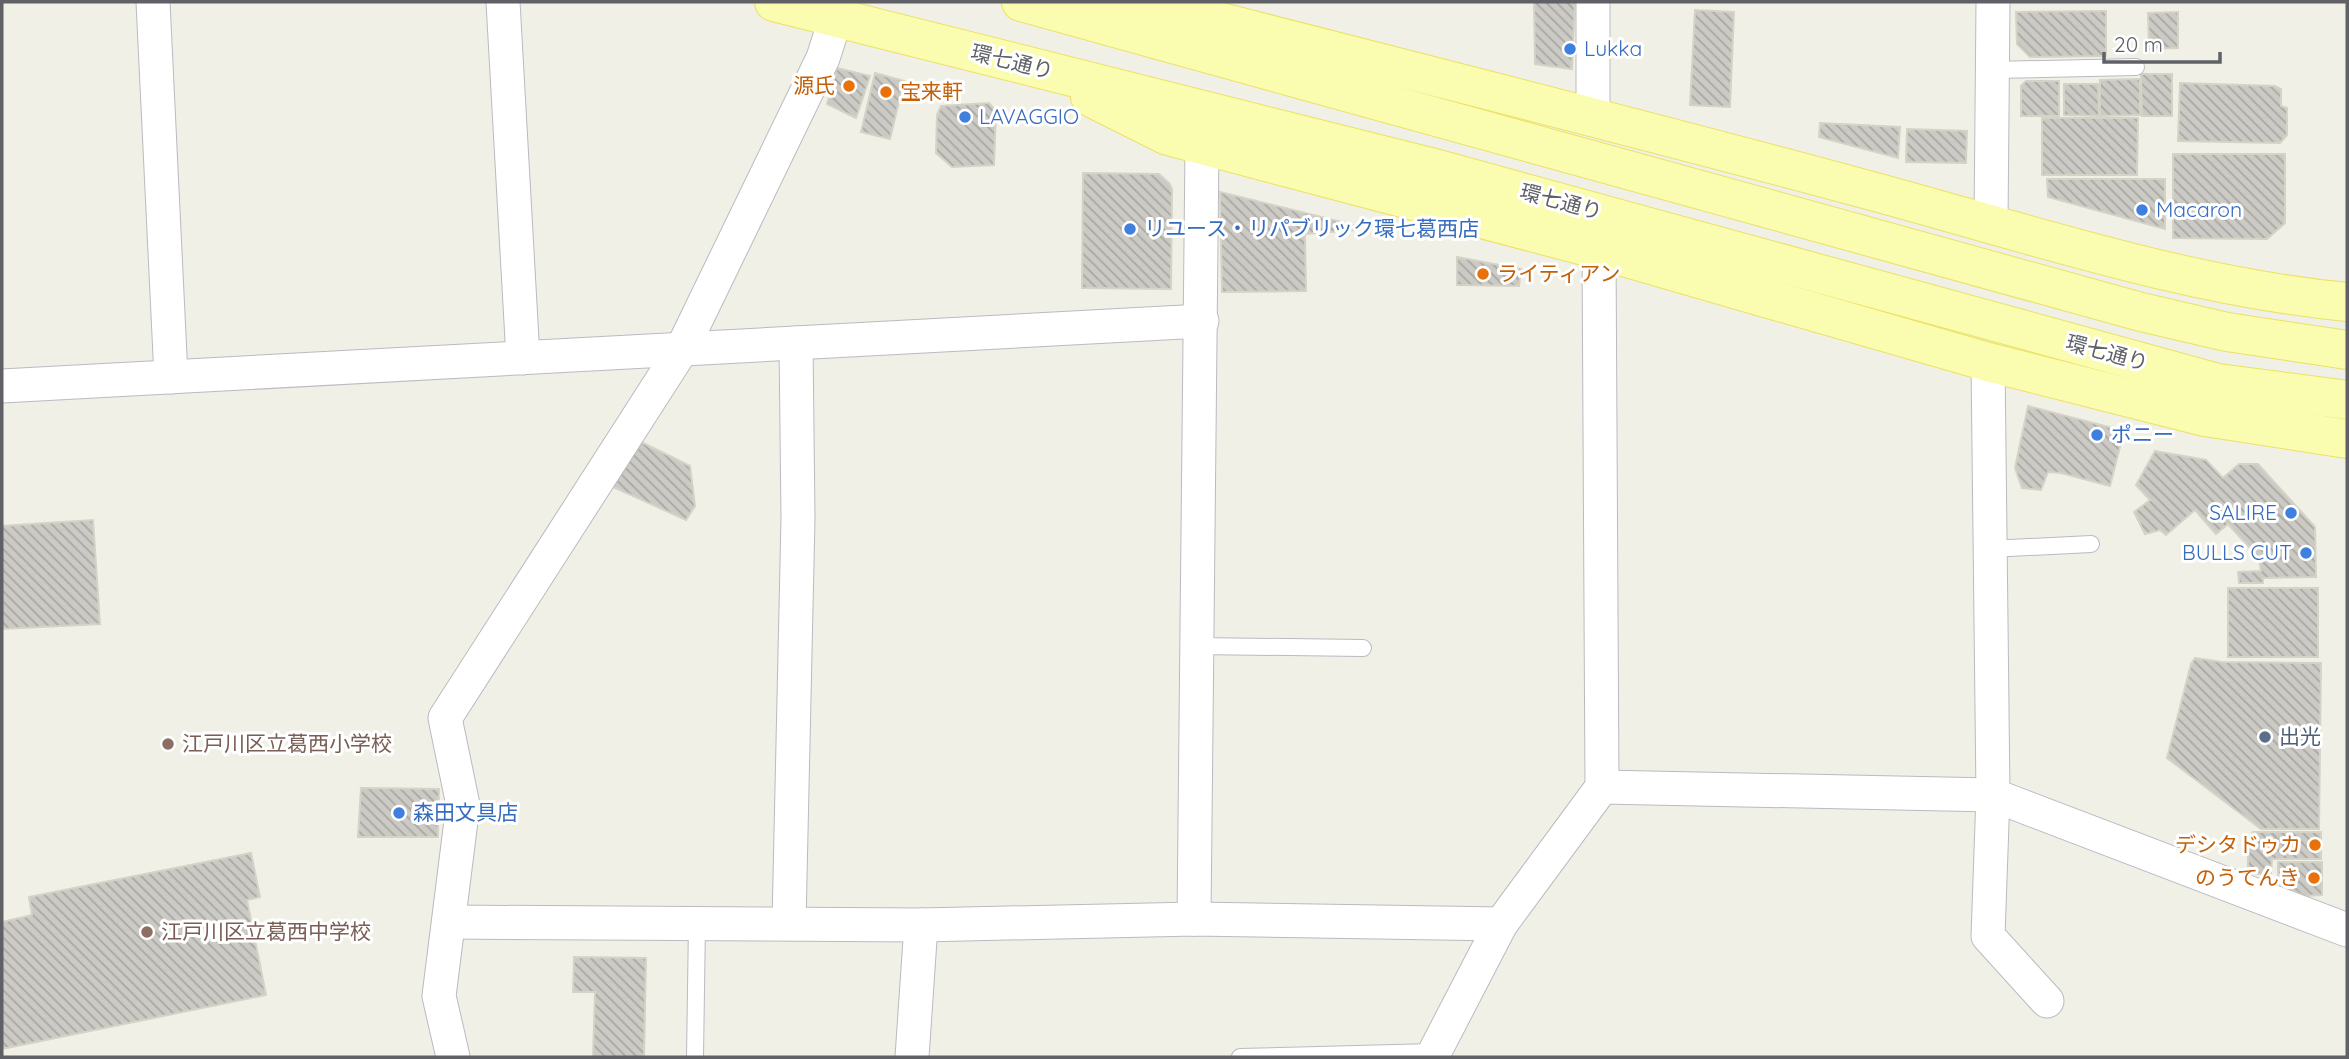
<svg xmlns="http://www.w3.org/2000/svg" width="2349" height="1059" font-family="Quicksand,'Noto Sans JP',sans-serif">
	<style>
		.building { fill: url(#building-back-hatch); stroke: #d5d3c6; stroke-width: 2 }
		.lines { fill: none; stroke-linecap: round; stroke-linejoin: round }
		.service-casing { stroke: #b9bbc0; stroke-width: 18 }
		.minor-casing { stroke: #b9bbc0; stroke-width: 35 }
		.primary-casing { stroke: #ede163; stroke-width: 40 }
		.service { stroke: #fff; stroke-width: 16 }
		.minor { stroke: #fff; stroke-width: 33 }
		.primary { stroke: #fafcb0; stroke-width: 38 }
		.shop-dot { fill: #3f7fe0; stroke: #fff; stroke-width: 2.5 }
		.food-dot { fill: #e8710a; stroke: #fff; stroke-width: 2.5 }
		.service-dot { fill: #5c6f8a; stroke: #fff; stroke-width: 2.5 }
		.education-dot { fill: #8d6e63; stroke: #fff; stroke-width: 2.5 }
		.labels { text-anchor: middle; stroke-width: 6; stroke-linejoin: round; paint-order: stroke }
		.shop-label { font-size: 21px; fill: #366cbe; stroke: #fff; text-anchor: start }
		.street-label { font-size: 21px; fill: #5f6167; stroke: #fff }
		.food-label { font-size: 21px; fill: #c56008; stroke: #fff; text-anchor: end }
		.service-label { font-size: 21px; fill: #4e5e75; stroke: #fff; text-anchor: start }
		.education-label { font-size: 21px; fill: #785e54; stroke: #fff; text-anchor: start }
	</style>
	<defs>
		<pattern id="building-back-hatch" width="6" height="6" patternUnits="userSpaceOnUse" patternTransform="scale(1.75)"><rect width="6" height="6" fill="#cccac4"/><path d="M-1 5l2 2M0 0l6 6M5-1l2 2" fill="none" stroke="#a9a7a3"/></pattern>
	</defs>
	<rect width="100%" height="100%" fill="#f0f0e7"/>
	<g class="building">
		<polygon points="1534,2 1575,2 1572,69 1535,64"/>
		<polygon points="1695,10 1734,12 1730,107 1690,105"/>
		<polygon points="2106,11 2106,56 2030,57 2017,44 2016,12"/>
		<polygon points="2178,12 2178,48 2149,49 2148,13"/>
		<polygon points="837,68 870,76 856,118 827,104"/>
		<polygon points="875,73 904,81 890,139 861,132"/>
		<polygon points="2141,74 2172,74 2172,116 2142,116"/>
		<polygon points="2140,79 2140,115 2100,116 2100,80"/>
		<polygon points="2026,81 2059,81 2059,116 2021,116 2021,86"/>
		<polygon points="2180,83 2275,86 2281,89 2281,106 2287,108 2287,135 2280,143 2178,141"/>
		<polygon points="2064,84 2098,84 2099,116 2064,115"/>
		<polygon points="989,103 996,111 994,165 952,167 936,153 937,115 941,106"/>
		<polygon points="2042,118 2138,118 2137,175 2042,175"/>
		<polygon points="1820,123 1900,127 1898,158 1819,137"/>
		<polygon points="1907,129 1967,131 1966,163 1906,162"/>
		<polygon points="2173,154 2285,154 2285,223 2267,239 2173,238"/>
		<polygon points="1083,173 1159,174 1169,183 1172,189 1171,289 1082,288"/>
		<polygon points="2047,179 2165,179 2165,229 2048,197"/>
		<polygon points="1220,192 1354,225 1356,230 1305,234 1306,291 1222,292"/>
		<polygon points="1457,257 1521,269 1519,286 1457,285"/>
		<polygon points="2028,406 2124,431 2110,486 2061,473 2048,472 2041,490 2022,488 2015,468"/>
		<polygon points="633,438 690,466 695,506 686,520 611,486"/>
		<polygon points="2155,451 2206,460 2223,478 2239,464 2258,464 2315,527 2316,577 2263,578 2263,583 2239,583 2238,572 2261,571 2259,558 2228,524 2216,534 2195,510 2166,535 2160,530 2145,534 2134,512 2150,500 2136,485"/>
		<polygon points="93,520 100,624 2,629 2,526"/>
		<rect x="2228" y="588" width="90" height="69"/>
		<polygon points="2195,658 2222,662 2321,663 2319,829 2261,829 2167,758 2191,664"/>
		<polygon points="361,788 439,789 438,837 358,837"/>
		<polygon points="2253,832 2321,832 2321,859 2272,859 2271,874 2248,874 2248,842"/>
		<polygon points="251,853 260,897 247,900 266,995 2,1049 2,922 32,915 29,897"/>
		<polygon points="2278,862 2322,862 2322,895 2304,896 2278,883"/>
		<polygon points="574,957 646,958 644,1057 593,1057 595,992 573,992"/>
	</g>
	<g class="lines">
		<defs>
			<g id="service">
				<polyline points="1992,70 2136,67"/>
				<polyline points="1989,549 2091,544"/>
				<polyline points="1198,646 1363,648"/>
				<polyline points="695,1057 697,923"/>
				<polyline points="1240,1057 1434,1052"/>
			</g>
			<g id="minor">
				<polyline points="153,2 171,377"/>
				<polyline points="503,2 523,358"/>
				<polyline points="1593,117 1593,2"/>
				<polyline points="1991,223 1993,2"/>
				<polyline points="1988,362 1993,795 1988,936 2047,1001"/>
				<polyline points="2,386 1202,321"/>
				<polyline points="1602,787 1993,795 2347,930"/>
				<polyline points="1194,919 1202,146"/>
				<polyline points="449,922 921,925 1194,919 1501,924"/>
				<polyline points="789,923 798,518 796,343"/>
				<polyline points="453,1057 439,996 463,805 445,718 682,349 823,58 841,2"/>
				<polyline points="912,1057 921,925"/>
				<polyline points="1432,1057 1501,924 1602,787 1599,250"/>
			</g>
			<g id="primary">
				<polyline points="774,2 1434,168 2218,383 2347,400"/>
				<polyline points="1021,2 2141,312 2227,332 2347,350"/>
				<path d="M1110,11L1190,14C1412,71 1635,127 1857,187C2018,230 2181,286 2347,302"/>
				<polyline points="1090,97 1168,136 1599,250 1988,362 2205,417 2347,439"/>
			</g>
		</defs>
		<use href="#service" class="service-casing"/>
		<use href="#minor" class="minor-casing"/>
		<use href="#primary" class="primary-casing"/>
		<use href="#service" class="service"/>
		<use href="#minor" class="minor"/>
		<use href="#primary" class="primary"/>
	</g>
	<g class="shop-dot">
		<circle cx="1570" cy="49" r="7"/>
		<circle cx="965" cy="117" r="7"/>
		<circle cx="2142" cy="210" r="7"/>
		<circle cx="1130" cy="229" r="7"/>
		<circle cx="2097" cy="435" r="7"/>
		<circle cx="2291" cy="513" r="7"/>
		<circle cx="2306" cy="553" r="7"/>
		<circle cx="399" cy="813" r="7"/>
	</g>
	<g class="food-dot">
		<circle cx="849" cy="86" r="7"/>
		<circle cx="886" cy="92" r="7"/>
		<circle cx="1483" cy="274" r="7"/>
		<circle cx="2315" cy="845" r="7"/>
		<circle cx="2314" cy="878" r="7"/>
	</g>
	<circle class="service-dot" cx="2265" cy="737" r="7"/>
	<g class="education-dot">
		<circle cx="168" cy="744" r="7"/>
		<circle cx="147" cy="932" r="7"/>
	</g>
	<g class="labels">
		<g class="shop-label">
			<text x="1584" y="56">Lukka</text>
			<text x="979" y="124">LAVAGGIO</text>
			<text x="2156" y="217">Macaron</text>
			<text x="1144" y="236">リユース・リパブリック環七葛西店</text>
			<text x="2111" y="442">ポニー</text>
			<text x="2277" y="520" text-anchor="end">SALIRE</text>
			<text x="2292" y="560" text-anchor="end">BULLS CUT</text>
			<text x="413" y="820">森田文具店</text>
		</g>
		<g class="street-label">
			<text transform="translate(1012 62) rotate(14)" y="7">環七通り</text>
			<text transform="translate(1561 202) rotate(15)" y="7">環七通り</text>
			<text transform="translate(2107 353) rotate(15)" y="7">環七通り</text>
		</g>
		<g class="food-label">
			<text x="835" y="93">源氏</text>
			<text x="900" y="99" text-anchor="start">宝来軒</text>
			<text x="1497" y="281" text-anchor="start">ライティアン</text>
			<text x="2301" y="852">デシタドゥカ</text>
			<text x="2300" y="885">のうてんき</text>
		</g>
		<g class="service-label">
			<text x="2279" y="744">出光</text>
		</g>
		<g class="education-label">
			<text x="182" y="751">江戸川区立葛西小学校</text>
			<text x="161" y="939">江戸川区立葛西中学校</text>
		</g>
	</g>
	<rect width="2349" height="1059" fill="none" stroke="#5f6167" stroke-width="7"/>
	<path d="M2104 52v10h116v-10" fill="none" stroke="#5f6167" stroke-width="3.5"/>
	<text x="2114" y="52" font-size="21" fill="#5f6167" stroke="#ffffff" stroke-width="5" paint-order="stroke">20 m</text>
</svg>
